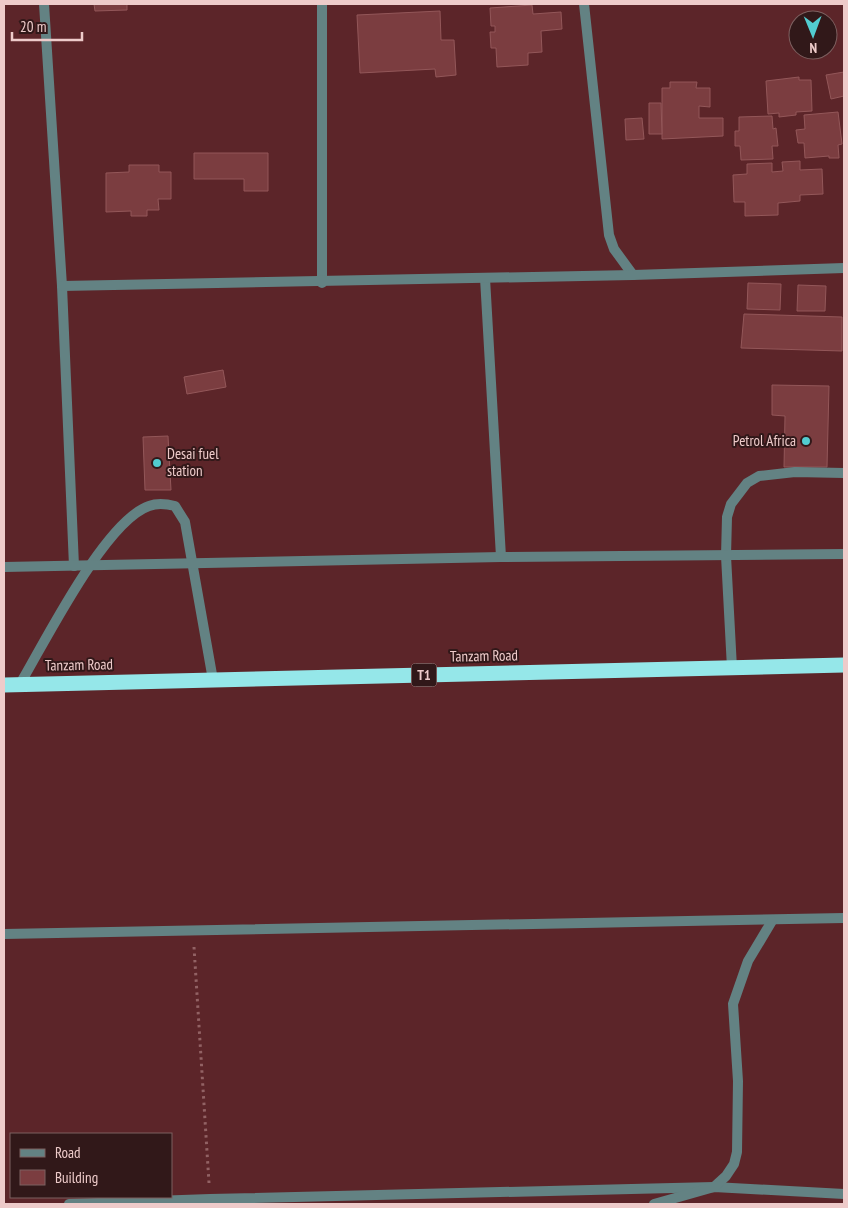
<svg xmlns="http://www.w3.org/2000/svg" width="848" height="1208" font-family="'PT Sans Narrow',sans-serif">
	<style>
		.building { fill: #7b3d40; stroke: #935759 }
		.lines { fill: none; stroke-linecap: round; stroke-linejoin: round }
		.path { stroke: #926264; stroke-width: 3; stroke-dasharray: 2.5 4; stroke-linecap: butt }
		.lane { stroke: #638283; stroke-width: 10 }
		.street { stroke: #638283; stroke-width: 10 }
		.highway { stroke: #95e7e9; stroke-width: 15 }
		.poi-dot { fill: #52ccd0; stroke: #311819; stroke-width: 2 }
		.labels { text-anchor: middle; stroke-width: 4; stroke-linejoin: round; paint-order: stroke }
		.shield { fill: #311819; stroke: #b59595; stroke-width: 1 }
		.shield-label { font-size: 14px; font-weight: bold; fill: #eecbca }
		.poi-label { font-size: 15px; fill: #eecbca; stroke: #311819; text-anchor: end }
		.street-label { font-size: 15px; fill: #eecbca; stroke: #311819 }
	</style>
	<rect width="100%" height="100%" fill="#5c2529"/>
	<g class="building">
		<polygon points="94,4 127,4 127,10 95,11"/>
		<polygon points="532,5 533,14 561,12 562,29 541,31 542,52 528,53 528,65 497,67 496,48 491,48 490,32 495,32 495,26 491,26 490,8"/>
		<polygon points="440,11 441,40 454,40 456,75 436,77 435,69 360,73 357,15"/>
		<polygon points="844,72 844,96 831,99 826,75"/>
		<polygon points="799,77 799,80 811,80 812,111 796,112 796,115 779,117 779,113 768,114 766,81"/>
		<polygon points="670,82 697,82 696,88 710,88 710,107 699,106 699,118 723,118 723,136 662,139 662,88 670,88"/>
		<polygon points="649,103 661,103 662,134 649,134"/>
		<polygon points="838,112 842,144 838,145 839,158 829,158 829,156 805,158 804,143 798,143 796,130 805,129 804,115"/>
		<polygon points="772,116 773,129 776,128 778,146 772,146 773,159 741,160 740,146 735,146 735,131 739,131 739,117"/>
		<polygon points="642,118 644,139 626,140 625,119"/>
		<polygon points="194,153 268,153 268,191 244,191 244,179 194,179"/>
		<polygon points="800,161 800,170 822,169 823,194 800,195 800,201 778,203 778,215 745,216 745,202 734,202 733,175 747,174 747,164 772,163 772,172 783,171 782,162"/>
		<polygon points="129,165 159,165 159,172 171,172 171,199 158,199 159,210 147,210 147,216 131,216 131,211 106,212 106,173 129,172"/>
		<polygon points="748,283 781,284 780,310 747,309"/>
		<polygon points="798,285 826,286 825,311 797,311"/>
		<polygon points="744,314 842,317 842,351 741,348"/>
		<polygon points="223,370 226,387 187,394 184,377"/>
		<polygon points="772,385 829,386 827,467 784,467 785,416 772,415"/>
		<polygon points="168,436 171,490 145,490 143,437"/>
	</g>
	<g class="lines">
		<polyline class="path" points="194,947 209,1183"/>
		<g class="lane">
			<polyline points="732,668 726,556 727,517 731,504 747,483 759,476 795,472 844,473"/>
			<path d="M20,684C45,642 105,521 149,506C157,503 167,504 175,506L185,522L213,680"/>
		</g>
		<g class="street">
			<polyline points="44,4 62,286 74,566"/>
			<polyline points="322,4 322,283"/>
			<polyline points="584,4 609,235 614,249 633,275"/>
			<polyline points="485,278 501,557"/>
			<polyline points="62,286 633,275 844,268"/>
			<polyline points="4,567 501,557 844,554"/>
			<polyline points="4,934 844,918"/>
			<polyline points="69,1204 210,1199 714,1187 844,1194"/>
			<polyline points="654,1204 714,1187 726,1176 734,1164 737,1152 738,1081 733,1004 748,961 772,921"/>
		</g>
		<polyline class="highway" points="4,685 844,665"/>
	</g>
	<g class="poi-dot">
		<circle cx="806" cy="441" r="5"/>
		<circle cx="157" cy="463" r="5"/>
	</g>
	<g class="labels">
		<rect class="shield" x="411.5" y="663.5" width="25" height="23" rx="4"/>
		<g class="shield-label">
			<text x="424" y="680">T1</text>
		</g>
		<g class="poi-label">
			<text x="796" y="446">Petrol Africa</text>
			<text x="167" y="459" text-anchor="start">Desai fuel<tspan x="167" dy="17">station</tspan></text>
		</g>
		<g class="street-label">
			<text transform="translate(484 656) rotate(-1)" y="5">Tanzam Road</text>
			<text transform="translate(79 665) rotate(-1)" y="5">Tanzam Road</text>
		</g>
	</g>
	<rect width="848" height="1208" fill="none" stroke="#eecbca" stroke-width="10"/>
	<rect x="10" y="1133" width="162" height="65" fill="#311819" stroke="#7d6060"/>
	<rect x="20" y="1149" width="25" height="8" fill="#638283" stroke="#7d6060"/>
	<text x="55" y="1158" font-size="15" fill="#eecbca">Road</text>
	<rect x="20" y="1170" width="25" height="15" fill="#7b3d40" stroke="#7d6060"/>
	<text x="55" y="1183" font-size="15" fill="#eecbca">Building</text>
	<g transform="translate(813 35) rotate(179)"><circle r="24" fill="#311819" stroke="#7d6060"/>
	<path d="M0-4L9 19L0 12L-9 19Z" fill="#52ccd0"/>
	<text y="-8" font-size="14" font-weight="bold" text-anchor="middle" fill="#eecbca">N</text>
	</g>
	<path d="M12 32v8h70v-8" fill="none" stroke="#eecbca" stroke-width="2.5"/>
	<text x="20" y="32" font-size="15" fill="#eecbca" stroke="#311819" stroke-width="4" paint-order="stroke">20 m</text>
</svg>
